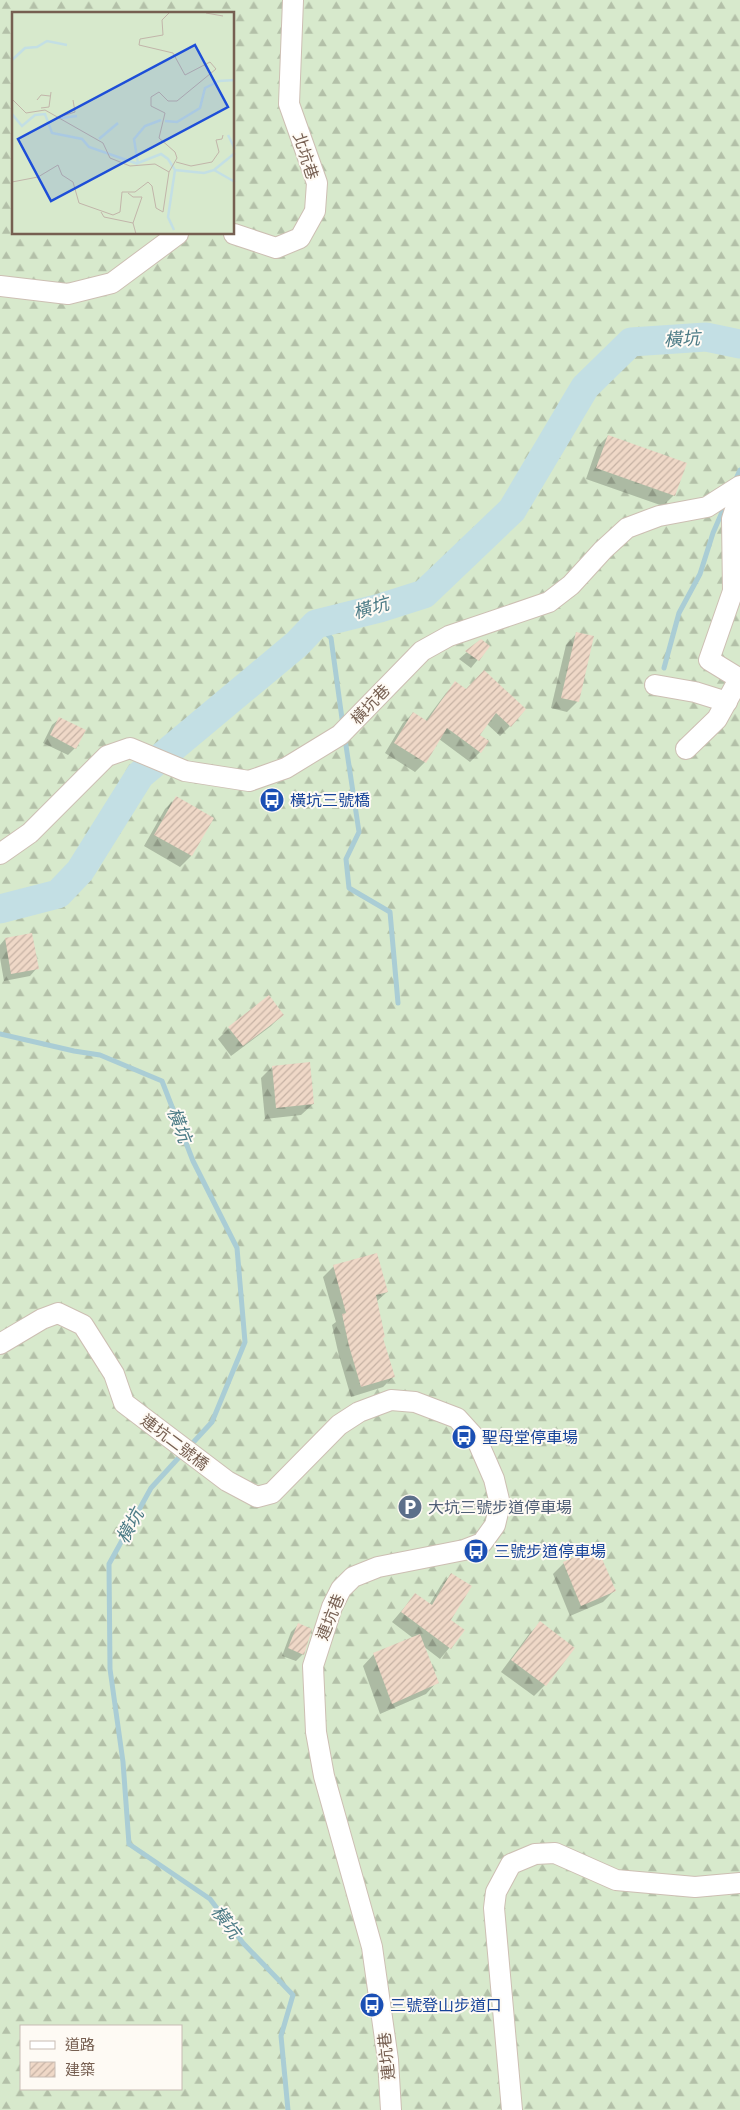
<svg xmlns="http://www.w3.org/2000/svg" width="740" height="2110" font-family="Roboto,'Noto Sans TC',sans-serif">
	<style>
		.forest { fill: url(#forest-firs); fill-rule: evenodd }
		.shadow { fill: #0003 }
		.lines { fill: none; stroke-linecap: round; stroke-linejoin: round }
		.stream { stroke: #aacdd5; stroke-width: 5 }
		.river { stroke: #c3dfe4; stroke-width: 29 }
		.building { fill: url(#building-hatch) }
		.minor-casing { stroke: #cdbfb3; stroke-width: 22 }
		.minor { stroke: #fff; stroke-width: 20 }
		.labels { text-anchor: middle; stroke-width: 4; stroke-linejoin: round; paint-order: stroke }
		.street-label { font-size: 16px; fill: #765f51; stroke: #fefaf4 }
		.transit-label { font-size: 16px; fill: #164399; stroke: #fefaf4; text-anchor: start }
		.service-label { font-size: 16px; fill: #4e5e75; stroke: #fefaf4; text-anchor: start }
		.water-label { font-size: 18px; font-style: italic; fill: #4c7b86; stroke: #fefaf4 }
		.inset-river { fill: none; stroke: #c3dfe4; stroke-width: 2.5 }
		.inset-road { fill: none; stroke: #c2b5aa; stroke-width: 1 }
		.view { fill: #1d4ed8; fill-opacity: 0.15; stroke: #1d4ed8; stroke-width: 2.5 }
		.inset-edge { fill: none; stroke: #765f51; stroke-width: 2.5 }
	</style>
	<defs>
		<pattern id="forest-firs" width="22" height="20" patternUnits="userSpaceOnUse" patternTransform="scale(1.25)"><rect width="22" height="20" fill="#d7e9cc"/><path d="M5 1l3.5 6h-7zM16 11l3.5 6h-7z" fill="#b3c0a8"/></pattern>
		<pattern id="building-hatch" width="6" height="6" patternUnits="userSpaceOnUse" patternTransform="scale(1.25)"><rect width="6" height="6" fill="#efd8c7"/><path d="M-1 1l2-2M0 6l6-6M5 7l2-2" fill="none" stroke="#c6b2a4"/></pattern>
	</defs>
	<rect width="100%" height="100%" fill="#fbf6ed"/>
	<path class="forest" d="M0,0H740V2110H0ZM14,14H234V234H14ZM21,2026H181V2089H21Z"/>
	<g class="shadow">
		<polygon points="608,436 674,495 663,506 586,479 597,447"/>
		<polygon points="577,633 578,701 567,712 551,708 566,645"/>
		<polygon points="481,640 489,646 471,668 459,659"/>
		<polygon points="474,682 510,726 500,736 487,724 478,735 480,752 470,762 439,739 425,762 415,772 385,753 403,723 413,713 425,721 446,693 456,683 466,690"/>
		<polygon points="60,718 75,748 68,755 43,743 52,725"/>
		<polygon points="176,798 212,819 191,856 180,867 144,846 165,809"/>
		<polygon points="5,939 37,968 30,976 4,981 0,958 0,945"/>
		<polygon points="282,1015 271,1026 231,1056 218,1039 229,1028"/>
		<polygon points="272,1067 313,1104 301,1115 265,1119 261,1078"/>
		<polygon points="334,1266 387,1292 376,1302 382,1339 393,1377 383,1387 351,1397 339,1356 332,1325 336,1322 323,1277"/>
		<polygon points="564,1563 614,1591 603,1602 570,1616 553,1574"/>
		<polygon points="451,1575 450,1620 464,1630 440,1659 423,1646 437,1682 426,1694 380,1714 363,1666 374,1654 413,1638 392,1622 415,1595 429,1605 441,1585"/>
		<polygon points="540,1623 573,1648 545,1685 534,1696 501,1672 529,1634"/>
		<polygon points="298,1625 303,1654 296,1661 282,1656 291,1632"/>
	</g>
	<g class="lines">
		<g class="stream">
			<polyline points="735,481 740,470"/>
			<polyline points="316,624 331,638 343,726"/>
			<polyline points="664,668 679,613 700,574 713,533 726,503"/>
			<polyline points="345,739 359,832 346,859 349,888 390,912 398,1003"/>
			<polyline points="0,1034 74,1051 100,1055 162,1081 193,1161 237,1248 245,1342 212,1422 189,1447"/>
			<polyline points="183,1453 151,1488 109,1564 110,1669 123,1762 129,1844 210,1899 243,1943 293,1995 281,2036 288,2110"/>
		</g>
		<polyline class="river" points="0,909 58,894 80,871 140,775 297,644 316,624 380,608 424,594 512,510 585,387 631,342 706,337 740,344"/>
	</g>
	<g class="building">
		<polygon points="608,435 687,463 675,496 596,468"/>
		<polygon points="576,632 594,636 579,702 561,698"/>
		<polygon points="481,639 490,646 479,661 465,651"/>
		<polygon points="484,670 526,709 511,727 496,713 480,735 489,741 481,753 447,728 426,763 394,743 413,712 427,721 455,681 466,689"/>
		<polygon points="59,717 86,730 76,749 50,735"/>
		<polygon points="176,796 214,818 192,856 154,835"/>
		<polygon points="32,933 39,969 11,974 5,938"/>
		<polygon points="269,995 284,1015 243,1046 228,1027"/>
		<polygon points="310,1062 314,1104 276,1108 272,1066"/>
		<polygon points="377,1253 388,1292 376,1295 385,1337 383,1338 395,1377 361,1387 349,1346 342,1314 346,1313 333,1265"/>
		<polygon points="597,1547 616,1591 581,1606 563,1562"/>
		<polygon points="451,1573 472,1586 451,1620 465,1630 451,1649 401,1612 415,1593 432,1605"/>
		<polygon points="540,1621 575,1648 546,1686 511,1660"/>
		<polygon points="298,1623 312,1629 304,1655 288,1648"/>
		<polygon points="420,1634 439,1683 392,1704 373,1653"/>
	</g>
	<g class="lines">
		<defs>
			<g id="minor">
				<polyline points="234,234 276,248 300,238 315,211 317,183 289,104 293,0"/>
				<polyline points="0,286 68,294 112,283 178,234"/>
				<polyline points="740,494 732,519 733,591 709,660 740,679"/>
				<polyline points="655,685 695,692 727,702"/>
				<polyline points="686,749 717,719 739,679"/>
				<polyline points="0,854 30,833 107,756 130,748 185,771 249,781 286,768 340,735 422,651 449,636 549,602 571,585 603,550 627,528 659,516 707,507 740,486"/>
				<polyline points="0,1344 42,1319 58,1313 83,1325 114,1374 124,1403 227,1481 257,1497 272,1493 339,1425 359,1412 391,1400 415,1402 457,1418 477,1440 494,1479 500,1504 495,1525 482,1543 464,1550 378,1567 353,1577 341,1589 332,1607 313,1666 316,1732 324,1776 372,1947 388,2060 391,2110"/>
				<polyline points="512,2110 494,1908 496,1892 511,1864 535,1854 555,1853 616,1880 695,1887 740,1883"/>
			</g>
		</defs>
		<use href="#minor" class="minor-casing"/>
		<use href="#minor" class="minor"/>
	</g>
	<defs>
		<symbol id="bus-disc" viewBox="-11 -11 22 22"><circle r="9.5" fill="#1a4fb4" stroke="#fefaf4"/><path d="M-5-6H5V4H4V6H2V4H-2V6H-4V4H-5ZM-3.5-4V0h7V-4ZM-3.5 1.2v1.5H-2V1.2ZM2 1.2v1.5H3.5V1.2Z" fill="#fff"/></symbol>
		<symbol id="parking-disc" viewBox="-11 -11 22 22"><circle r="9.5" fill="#5c6f8a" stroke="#fefaf4"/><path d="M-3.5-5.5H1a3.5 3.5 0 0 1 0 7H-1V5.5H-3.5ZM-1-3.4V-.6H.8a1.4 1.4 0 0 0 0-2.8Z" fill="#fff"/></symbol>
	</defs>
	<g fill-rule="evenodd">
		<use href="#bus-disc" x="258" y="786" width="28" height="28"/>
		<use href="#bus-disc" x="450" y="1423" width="28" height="28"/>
		<use href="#parking-disc" x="396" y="1493" width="28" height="28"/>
		<use href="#bus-disc" x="462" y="1537" width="28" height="28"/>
		<use href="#bus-disc" x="358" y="1991" width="28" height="28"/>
	</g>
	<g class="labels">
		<g class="street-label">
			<text transform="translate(306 156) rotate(72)" y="6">北坑巷</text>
			<text transform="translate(370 704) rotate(-46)" y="6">橫坑巷</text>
			<text transform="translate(175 1442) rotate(37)" y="6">連坑二號橋</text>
			<text transform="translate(330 1617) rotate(-68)" y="6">連坑巷</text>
			<text transform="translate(386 2056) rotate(-96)" y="6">連坑巷</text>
		</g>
		<g class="transit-label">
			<text x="290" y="806">橫坑三號橋</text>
			<text x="482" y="1443">聖母堂停車場</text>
			<text x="494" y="1557">三號步道停車場</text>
			<text x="390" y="2011">三號登山步道口</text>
		</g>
		<g class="service-label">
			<text x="428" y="1513">大坑三號步道停車場</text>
		</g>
		<g class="water-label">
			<text transform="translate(682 339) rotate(-3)" y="6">橫坑</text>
			<text transform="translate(371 608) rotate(-16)" y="6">橫坑</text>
			<text transform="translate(179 1125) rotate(69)" y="6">橫坑</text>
			<text transform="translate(130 1526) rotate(-61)" y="6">橫坑</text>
			<text transform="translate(226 1922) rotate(53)" y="6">橫坑</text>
		</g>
	</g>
	<g transform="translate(12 12)">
		<rect width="222" height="222" fill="#fbf6ed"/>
		<path d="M0,1H222V222H0Z" fill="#d7e9cc"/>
		<path class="inset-river" d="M0,48L13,36L25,35L35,29L55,33M0,102L10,114L23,103L33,102L40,121L70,127L77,135L126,152M49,106L65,104M153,109L165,110L188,96L193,76L207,69L223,68M216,123L223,137M87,127L106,111M126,151L149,142L156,147L163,158L192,161L202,158L223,170M126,152L122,127L133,114L149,108M202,158L223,141M162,218L156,205L163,158"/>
		<path class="inset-road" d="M194,1L211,4M0,87L14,101L33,98L91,131L98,146L118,154L143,152L157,160M25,88L29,83L38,84M29,96L37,95L39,80M47,105L63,100L61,88M164,150L179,154L200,150L207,140L204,128L210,127L211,123M0,170L26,165L46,153L50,163L61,170L67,191L101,203L108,200L110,180H123L136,170L140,174L144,196L151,200L157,160L165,146L163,140L147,126L153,101L139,94V85L147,80L156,89H165L204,57L198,50L173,63L161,41L127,33L128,27L151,23L150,8L157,1M116,181L121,185H130L121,211L124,222M89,200L92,205L121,211M199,222H223"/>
		<path class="view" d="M183,33L216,95L39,189L6,127Z"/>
		<rect width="222" height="222" class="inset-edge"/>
	</g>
	<rect x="20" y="2025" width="162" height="65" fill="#fefaf4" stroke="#c8bcb3"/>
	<rect x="30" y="2041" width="25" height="8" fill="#ffffff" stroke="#c8bcb3"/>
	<text x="65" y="2050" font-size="15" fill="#765f51">道路</text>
	<rect x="30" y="2062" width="25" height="15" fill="url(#building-hatch)" stroke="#c8bcb3"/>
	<text x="65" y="2075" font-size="15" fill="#765f51">建築</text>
</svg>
